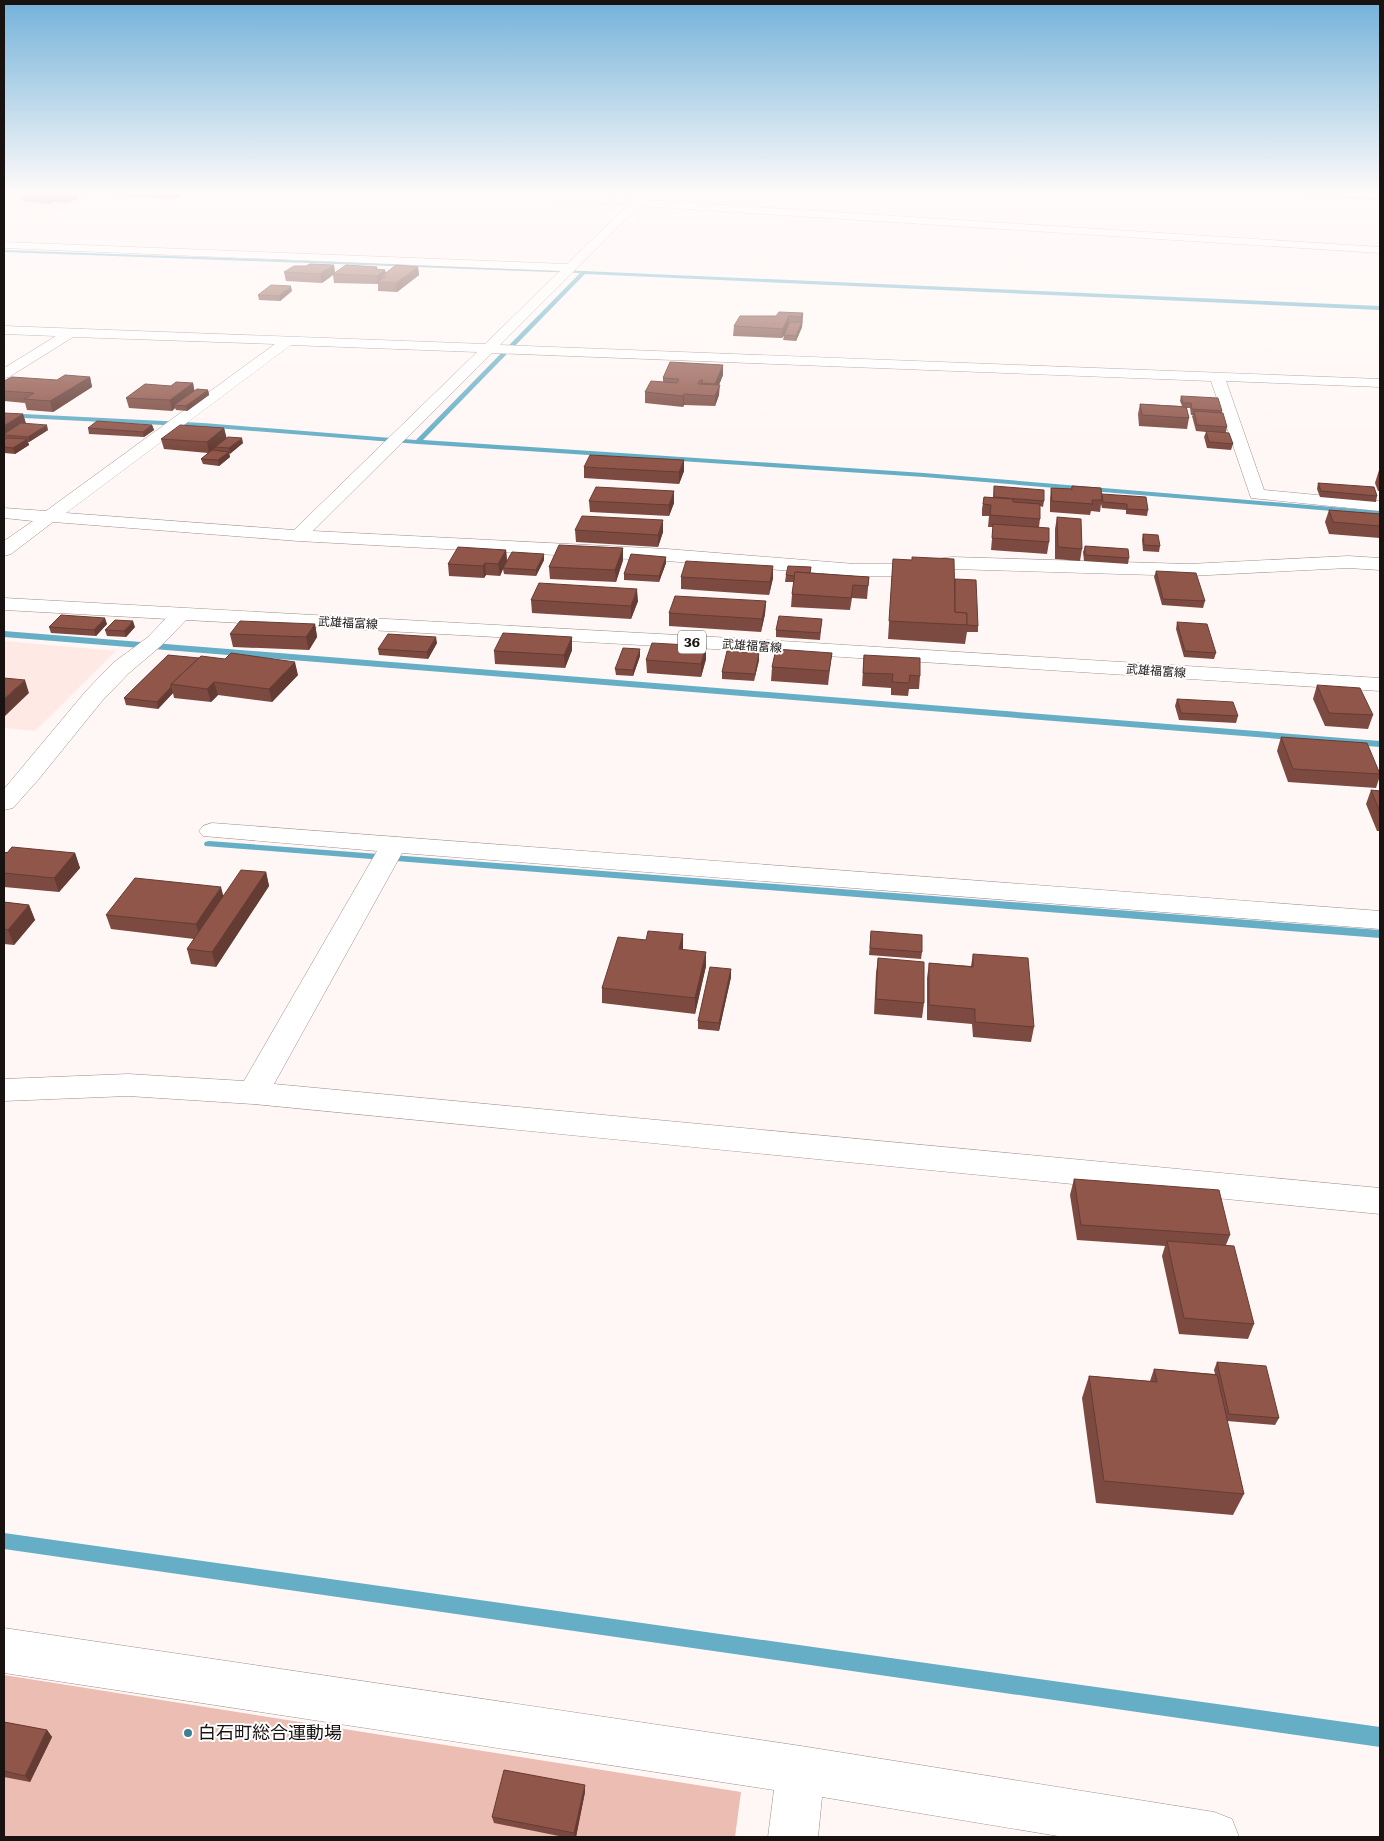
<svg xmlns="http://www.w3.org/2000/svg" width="1384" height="1841" font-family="Literata,'Noto Sans JP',serif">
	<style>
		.built { fill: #ffe9e4 }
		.green { fill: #ecbdb3 }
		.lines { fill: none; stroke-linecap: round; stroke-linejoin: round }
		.stream { fill: #65aec6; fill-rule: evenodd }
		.minor-casing { stroke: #9d8d89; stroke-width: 1 }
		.primary-casing { stroke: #9d8d89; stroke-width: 1 }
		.minor { fill: #fff; fill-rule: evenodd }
		.primary { fill: #fff; fill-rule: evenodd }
		.wall { fill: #7c4a40 }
		.shaded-wall { fill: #653c34 }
		.building { fill: #90564a; stroke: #653c34 }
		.poi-dot { fill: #3f7e93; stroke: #fff; stroke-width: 2 }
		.labels { text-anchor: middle; stroke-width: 4; stroke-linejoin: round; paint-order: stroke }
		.far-street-label { font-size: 12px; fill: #181210; stroke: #fff }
		.shield { fill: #fff; stroke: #5d5958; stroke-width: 1 }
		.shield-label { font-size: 14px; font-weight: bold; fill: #181210 }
		.near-poi-label { font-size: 18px; fill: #181210; stroke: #fff; text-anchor: start }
	</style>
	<rect width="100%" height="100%" fill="#fff7f5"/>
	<g class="built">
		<polygon points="13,191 52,191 97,195 43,216 4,215 4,195"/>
		<polygon points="4,641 116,651 35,731 4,728"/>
	</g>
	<polygon class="green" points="4,1675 741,1792 735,1837 4,1837"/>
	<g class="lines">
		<g class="stream">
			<polygon points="1251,191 1380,198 1380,200 1214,191"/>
			<polygon points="4,250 584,271 1380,306 1380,310 585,274 423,440 924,473 1380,511 1380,515 924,477 418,444 203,427 4,417 4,413 203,423 416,440 580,273 4,252"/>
			<polygon points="4,631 1380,741 1380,747 4,637"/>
			<polygon points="209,841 1380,930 1380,938 205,846 204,844 205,842"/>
			<polygon points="4,1533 1380,1727 1380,1747 4,1549"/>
		</g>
		<defs>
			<g id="minor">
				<path d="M448,191H507L634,199L644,192L649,195L645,200L1380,247V253L639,206L500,345L1380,379V387L1226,381L1264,490L1380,501V511L1251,498L1211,381L492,353L313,531L667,549L855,564H895L952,557L1189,564L1348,556L1380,558V570L1348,568L1189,576L952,569L895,576H855L667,561L298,541L53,522L11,554L4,556V541L33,521L4,518V508L46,511L275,344L73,337L9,377L4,378V368L56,336L4,334V326L485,344L560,271L4,248V242L567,264L628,205L453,194ZM291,345L477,352L294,530L66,513Z"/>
				<polygon points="181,608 188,610 191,614 188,618 162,645 129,673 102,701 38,780 13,808 4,810 4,789 86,691 113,663 148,637 174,610"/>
				<polygon points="212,823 1380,911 1380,929 402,853 274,1084 1380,1188 1380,1214 253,1104 128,1096 4,1101 4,1079 128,1074 244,1081 377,851 203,836 199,831 203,826"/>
				<polygon points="4,1628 801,1746 1214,1812 1232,1819 1239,1837 1064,1837 822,1797 818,1837 768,1837 774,1790 4,1673"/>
			</g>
			<polygon id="primary" points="4,598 732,638 1380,678 1380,691 732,650 4,610"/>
		</defs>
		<use href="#minor" class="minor-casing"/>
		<use href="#primary" class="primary-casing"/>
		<use href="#minor" class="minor"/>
		<use href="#primary" class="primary"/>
	</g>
	<g class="wall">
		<polygon points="76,191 78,198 67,203 54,202 49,204 22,201 20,193"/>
		<polygon points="80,191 173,191 181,196 175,199 81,193"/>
		<polygon points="334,265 335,273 378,269 385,270 386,273 418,267 419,275 397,292 378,291 378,284 334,283 333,275 322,283 286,281 284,272 306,266"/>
		<polygon points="292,291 280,301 259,300 258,295"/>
		<polygon points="803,313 802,327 796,341 783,340 784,336 782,338 733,336 734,326 776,316"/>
		<polygon points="723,365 723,375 719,385 719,395 715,406 684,405 683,407 645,403 645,392 663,382 663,378"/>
		<polygon points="90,377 92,387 53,412 27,410 25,403 4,401 4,381 57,380"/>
		<polygon points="193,383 194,391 208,390 209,395 187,411 176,410 175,408 172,411 129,408 126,398 171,386"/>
		<polygon points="1181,396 1222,411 1222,413 1227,427 1226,432 1233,444 1231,450 1207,448 1204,437 1206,432 1196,431 1192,416 1193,415 1191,415 1190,408 1187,408 1189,418 1187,429 1139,426 1138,414 1140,404 1182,406 1180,401"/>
		<polygon points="4,413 23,414 26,423 48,430 29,442 28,442 29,445 15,454 4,453"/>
		<polygon points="152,425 154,430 144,437 89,434 88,428"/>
		<polygon points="224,428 226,438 243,443 229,454 230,457 219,466 203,464 201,459 208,453 164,449 161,439"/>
		<polygon points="584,467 684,471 679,484 584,478"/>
		<polygon points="1380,467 1380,491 1378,491 1375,483"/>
		<polygon points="1318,483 1377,496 1376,502 1320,497 1317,489"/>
		<polygon points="994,486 1044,501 1043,507 1040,506 1040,519 1039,527 1049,542 1047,554 991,550 993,527 988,527 989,516 982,516 982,509 984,497 993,498"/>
		<polygon points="1072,486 1102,496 1148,510 1147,516 1126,514 1126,510 1102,508 1101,504 1100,512 1091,511 1090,515 1050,512 1050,499 1051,488 1071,489"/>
		<polygon points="589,501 674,503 669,516 590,512"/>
		<polygon points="1329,510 1380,514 1380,538 1329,534 1325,522"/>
		<polygon points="1057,517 1082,549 1080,561 1055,559 1055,529"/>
		<polygon points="575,530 663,532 658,547 576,542"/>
		<polygon points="1143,534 1160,546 1159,552 1143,551 1142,540"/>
		<polygon points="1085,546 1129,558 1128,564 1084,561 1083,552"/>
		<polygon points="623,548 623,560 616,582 550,579 549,567"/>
		<polygon points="506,550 507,561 544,560 536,576 504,574 503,569 500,576 486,575 484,578 449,576 448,564"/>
		<polygon points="893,559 955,579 978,626 978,632 967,632 965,644 888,639"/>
		<polygon points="666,563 659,582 624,580 624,574"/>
		<polygon points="811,567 810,573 869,577 867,599 852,598 850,610 791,607 792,594 794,582 785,582 786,575"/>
		<polygon points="1156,571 1205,601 1203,608 1162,605 1154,577"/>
		<polygon points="681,577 773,578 769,595 681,589"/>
		<polygon points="531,600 638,601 631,619 532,613"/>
		<polygon points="766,601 765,614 761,632 669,626 669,613"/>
		<polygon points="822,619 820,640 776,637 776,630"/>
		<polygon points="1177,622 1216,653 1214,659 1184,657 1176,629"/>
		<polygon points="107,624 96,636 51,633 49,627"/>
		<polygon points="315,624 317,637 309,650 233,647 230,634"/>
		<polygon points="135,627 126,637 107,636 105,630"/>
		<polygon points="572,637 572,650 565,668 495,664 494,651"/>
		<polygon points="437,643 428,659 379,655 378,649"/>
		<polygon points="832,653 828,685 771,681 772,667"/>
		<polygon points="168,655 298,675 272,702 218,695 211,702 174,698 173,693 158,709 126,705 124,698"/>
		<polygon points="864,655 920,676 919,689 909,689 908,696 891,695 891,688 862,686"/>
		<polygon points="640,656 633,676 616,675 615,669"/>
		<polygon points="706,659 701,677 647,673 646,660"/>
		<polygon points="759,660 754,681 722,679 722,672"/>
		<polygon points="1317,685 1373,715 1368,729 1325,726 1313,699"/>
		<polygon points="1177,699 1238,716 1236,723 1179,720 1175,706"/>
		<polygon points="1281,737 1380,773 1380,776 1376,788 1288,782 1277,751"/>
		<polygon points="1371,790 1380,791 1380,831 1377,831 1366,804"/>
		<polygon points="4,852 75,853 80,868 59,892 4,887"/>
		<polygon points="266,872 269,886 216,967 191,964 187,949 194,939 111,929 106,915 224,896"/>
		<polygon points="4,902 29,905 35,920 14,945 4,944"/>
		<polygon points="871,931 922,952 921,959 869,955"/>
		<polygon points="683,934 683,949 706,966 695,1014 602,1003 602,988 646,940"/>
		<polygon points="973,954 1034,1027 1031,1042 973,1037 972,1024 927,1020 927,978 929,963 971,966"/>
		<polygon points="878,958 924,1003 922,1018 874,1014 876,973"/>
		<polygon points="731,969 731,977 719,1031 698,1029 698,1021"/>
		<polygon points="1074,1179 1230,1235 1226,1245 1254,1324 1248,1339 1179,1334 1162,1256 1165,1246 1077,1240 1070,1195"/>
		<polygon points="1217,1362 1279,1418 1275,1425 1227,1421 1244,1494 1233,1515 1096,1503 1082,1398 1089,1376 1150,1381 1154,1369 1215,1374 1214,1370"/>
		<polygon points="4,1722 47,1730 52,1737 30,1782 4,1777"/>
		<polygon points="585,1792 576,1837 564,1837 494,1823 492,1817"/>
	</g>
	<g class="shaded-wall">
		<polygon points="74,191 76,191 78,198 67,203 65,195"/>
		<polygon points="180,192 181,196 175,199 174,195"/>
		<polygon points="52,195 54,202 49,204 47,197"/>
		<polygon points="334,265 335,274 333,274 333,275 322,283 320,274"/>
		<polygon points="377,267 378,274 385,270 386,276 382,276 383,281 378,282 375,269"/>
		<polygon points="418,267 419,275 397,292 396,283"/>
		<polygon points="291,286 292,291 280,301 279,296"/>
		<polygon points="803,313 802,327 796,341 796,336 801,325 801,317"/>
		<polygon points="789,316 788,326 782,338 783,329"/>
		<polygon points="723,365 723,375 715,394 715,384"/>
		<polygon points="90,377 92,387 53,412 50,401"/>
		<polygon points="193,383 195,393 174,405 175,408 172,411 170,400"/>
		<polygon points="720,385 719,395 715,406 715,396"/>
		<polygon points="208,390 209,395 187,411 186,406"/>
		<polygon points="684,394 684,405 683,407 683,396"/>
		<polygon points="23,414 26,425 4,433 4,426"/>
		<polygon points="47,425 48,430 29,442 28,437"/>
		<polygon points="152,425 154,430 144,437 143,432"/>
		<polygon points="224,428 227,439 215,447 215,448 209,453 207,442"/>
		<polygon points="242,438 243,443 230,454 229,448"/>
		<polygon points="27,439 29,445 15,454 13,448"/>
		<polygon points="229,452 230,457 219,466 218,460"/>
		<polygon points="684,460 684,471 679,484 679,472"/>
		<polygon points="674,491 674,503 669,516 669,505"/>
		<polygon points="663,520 663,532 658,547 658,535"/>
		<polygon points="623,548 623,560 616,582 615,570"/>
		<polygon points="506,550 507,562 503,568 503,569 500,576 498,564"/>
		<polygon points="544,554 544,560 536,576 536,570"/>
		<polygon points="666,557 666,563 659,582 659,576"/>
		<polygon points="485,563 486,575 484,578 483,566"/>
		<polygon points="773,566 773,578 769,595 770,582"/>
		<polygon points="637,589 638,601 631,619 631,606"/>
		<polygon points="766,601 765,614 761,632 762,619"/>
		<polygon points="105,618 107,624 96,636 94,630"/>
		<polygon points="133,621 135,627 126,637 124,631"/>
		<polygon points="315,624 317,637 309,650 306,637"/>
		<polygon points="436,637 437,643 428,659 427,652"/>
		<polygon points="572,637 572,650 565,668 564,655"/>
		<polygon points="706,646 706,659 701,677 701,664"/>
		<polygon points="640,649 640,656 633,676 633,670"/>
		<polygon points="759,653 759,660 754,681 755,674"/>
		<polygon points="295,662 298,675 272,702 269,689"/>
		<polygon points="25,680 29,693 4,717 4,699"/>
		<polygon points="214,682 218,695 211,702 207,689"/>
		<polygon points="171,687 173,693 158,709 157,702"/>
		<polygon points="75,853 80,868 59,892 54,878"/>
		<polygon points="266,872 269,886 216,967 212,952"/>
		<polygon points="221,887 225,902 200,939 196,924"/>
		<polygon points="29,905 35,920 14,945 8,930"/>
		<polygon points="683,934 683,949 679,949"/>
		<polygon points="706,952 706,966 695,1014 695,998"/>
		<polygon points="731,969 731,977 719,1031 719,1023"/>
		<polygon points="47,1730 52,1737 30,1782 25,1776"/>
		<polygon points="585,1785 585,1792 576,1837 575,1837 574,1833"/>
	</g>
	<g class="building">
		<polygon points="25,191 74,191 65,195 52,195 47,197 20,193"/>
		<polygon points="123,191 173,191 180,192 174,195"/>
		<polygon points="310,264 334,265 320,274 284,272 294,266 306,266"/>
		<polygon points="346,265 377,267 375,269 385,270 377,276 333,274"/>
		<polygon points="396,265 418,267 396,283 377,282 386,276 382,276"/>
		<polygon points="271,285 291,286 279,296 258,295"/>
		<polygon points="779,312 803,313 801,317 789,316 783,329 734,326 740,316 776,316"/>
		<polygon points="790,322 802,322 796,336 784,335"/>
		<polygon points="670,362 723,365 715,384 701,383 703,380 700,380 698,384 720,385 715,396 684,394 683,396 645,392 651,381 677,383 679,379 663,378"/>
		<polygon points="65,375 90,377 50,401 24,399 34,393 4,391 4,381 12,377 57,380"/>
		<polygon points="176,382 193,383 170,400 126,398 145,384 171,386"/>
		<polygon points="197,389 208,390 186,406 174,405"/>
		<polygon points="1181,396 1218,398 1222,411 1192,409 1191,403 1183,403"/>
		<polygon points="1140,404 1186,407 1189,418 1142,415"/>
		<polygon points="1194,411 1223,413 1227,427 1197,425"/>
		<polygon points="4,413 23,414 4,426"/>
		<polygon points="97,421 152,425 143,432 88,428"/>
		<polygon points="21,423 47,425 28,437 4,435 4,434"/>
		<polygon points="180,425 224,428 207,442 161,439"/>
		<polygon points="1206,431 1229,433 1233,444 1209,442"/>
		<polygon points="228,437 242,438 229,448 215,447"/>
		<polygon points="7,438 27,439 13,448 4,447 4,440"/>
		<polygon points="212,450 229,452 218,460 201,459"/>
		<polygon points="590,455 684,460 679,472 584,467"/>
		<polygon points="1318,483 1374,487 1377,496 1321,491"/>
		<polygon points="994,486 1044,490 1044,501 994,497"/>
		<polygon points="1072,486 1101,488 1102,500 1092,500 1093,504 1052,501 1051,488 1072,489"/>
		<polygon points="596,487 674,491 669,505 589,501"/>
		<polygon points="1102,494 1146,497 1148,510 1127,509 1127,504 1103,502"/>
		<polygon points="984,497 1013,499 1013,502 1040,504 1040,519 990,515 991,505 983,504"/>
		<polygon points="1329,510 1380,514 1380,526 1333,522"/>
		<polygon points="582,516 663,520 658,535 575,530"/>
		<polygon points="1057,517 1081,519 1082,549 1058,547"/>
		<polygon points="993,524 1049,528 1049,542 992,538"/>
		<polygon points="1143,534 1158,535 1160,546 1144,545"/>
		<polygon points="559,545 623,548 615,570 549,567"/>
		<polygon points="1085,546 1128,549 1129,558 1085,555"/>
		<polygon points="458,547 506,550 498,564 485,563 483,566 448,564"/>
		<polygon points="512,552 544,554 536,570 503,568"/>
		<polygon points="631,554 666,557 659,576 624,574"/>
		<polygon points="912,557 954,559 955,612 967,613 967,625 889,621 893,559 912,560"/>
		<polygon points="686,561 773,566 770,582 681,577"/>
		<polygon points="788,566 811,567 810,573 795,572 795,576 786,575"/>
		<polygon points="1156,571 1196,573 1205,601 1163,599"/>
		<polygon points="795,572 869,577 868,586 853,585 851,598 792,594"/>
		<polygon points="955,579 976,580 978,626 967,625 967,613 955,612"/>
		<polygon points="539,583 637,589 631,606 531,600"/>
		<polygon points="675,596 766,601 762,619 669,613"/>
		<polygon points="61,615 105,618 94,630 49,627"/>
		<polygon points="779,616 822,619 820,633 776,630"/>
		<polygon points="115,620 133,621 124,631 105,630"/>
		<polygon points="240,621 315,624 306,637 230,634"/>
		<polygon points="1177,622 1207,624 1216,653 1185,651"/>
		<polygon points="503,633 572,637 564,655 494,651"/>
		<polygon points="388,634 436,637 427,652 378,649"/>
		<polygon points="652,643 706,646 701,664 646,660"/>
		<polygon points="623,648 640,649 633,670 615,669"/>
		<polygon points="776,649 832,653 829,671 772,667"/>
		<polygon points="727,651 759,653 755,674 722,672"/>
		<polygon points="231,653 295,662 269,689 214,682 207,689 171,684 201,656 225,659"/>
		<polygon points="168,655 199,658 171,684 171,687 157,702 124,698"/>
		<polygon points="864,655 920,658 920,676 910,675 909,683 892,682 893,674 863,673"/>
		<polygon points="4,678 25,680 4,699"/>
		<polygon points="1317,685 1360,688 1373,715 1329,713"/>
		<polygon points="1177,699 1233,702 1238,716 1181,713"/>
		<polygon points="1281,737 1367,743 1380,774 1293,769"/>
		<polygon points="1371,790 1380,791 1380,812"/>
		<polygon points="12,847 75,853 54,878 4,873 4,852 7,853"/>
		<polygon points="241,870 266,872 212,952 187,949"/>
		<polygon points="135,878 221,887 196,924 106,915"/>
		<polygon points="4,902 29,905 8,930 4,929"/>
		<polygon points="648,931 683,934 679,949 706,952 695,998 602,988 618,937 646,940"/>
		<polygon points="871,931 922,935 922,952 870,948"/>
		<polygon points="973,954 1028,958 1034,1027 975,1022 975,1009 929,1005 929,963 973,967"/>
		<polygon points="878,958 924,962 924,1003 876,999"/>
		<polygon points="710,967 731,969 719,1023 698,1021"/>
		<polygon points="1074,1179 1219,1190 1230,1235 1081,1225"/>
		<polygon points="1167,1241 1234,1246 1254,1324 1184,1318"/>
		<polygon points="1217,1362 1266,1366 1279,1418 1229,1414"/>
		<polygon points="1154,1369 1217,1375 1244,1494 1104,1481 1089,1376 1157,1382"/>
		<polygon points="4,1722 47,1730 25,1776 4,1771"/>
		<polygon points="504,1770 585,1785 574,1833 492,1817"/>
	</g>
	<linearGradient id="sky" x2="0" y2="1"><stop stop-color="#73b2da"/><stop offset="0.43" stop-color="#fffbfa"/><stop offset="1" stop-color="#fffbfa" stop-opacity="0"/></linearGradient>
	<rect width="1384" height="449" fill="url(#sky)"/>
	<circle class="poi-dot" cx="188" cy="1733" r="5"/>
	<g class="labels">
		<g class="far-street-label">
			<text transform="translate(348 623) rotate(3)" y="4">武雄福富線</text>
			<text transform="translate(752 646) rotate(4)" y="4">武雄福富線</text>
			<text transform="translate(1156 671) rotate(4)" y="4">武雄福富線</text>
		</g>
		<rect class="shield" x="678" y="630.5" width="28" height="23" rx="4"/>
		<g class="shield-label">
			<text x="692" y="647">36</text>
		</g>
		<g class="near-poi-label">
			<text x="198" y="1739">白石町総合運動場</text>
		</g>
	</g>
	<rect width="1384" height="1841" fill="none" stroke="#181210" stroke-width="10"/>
</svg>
